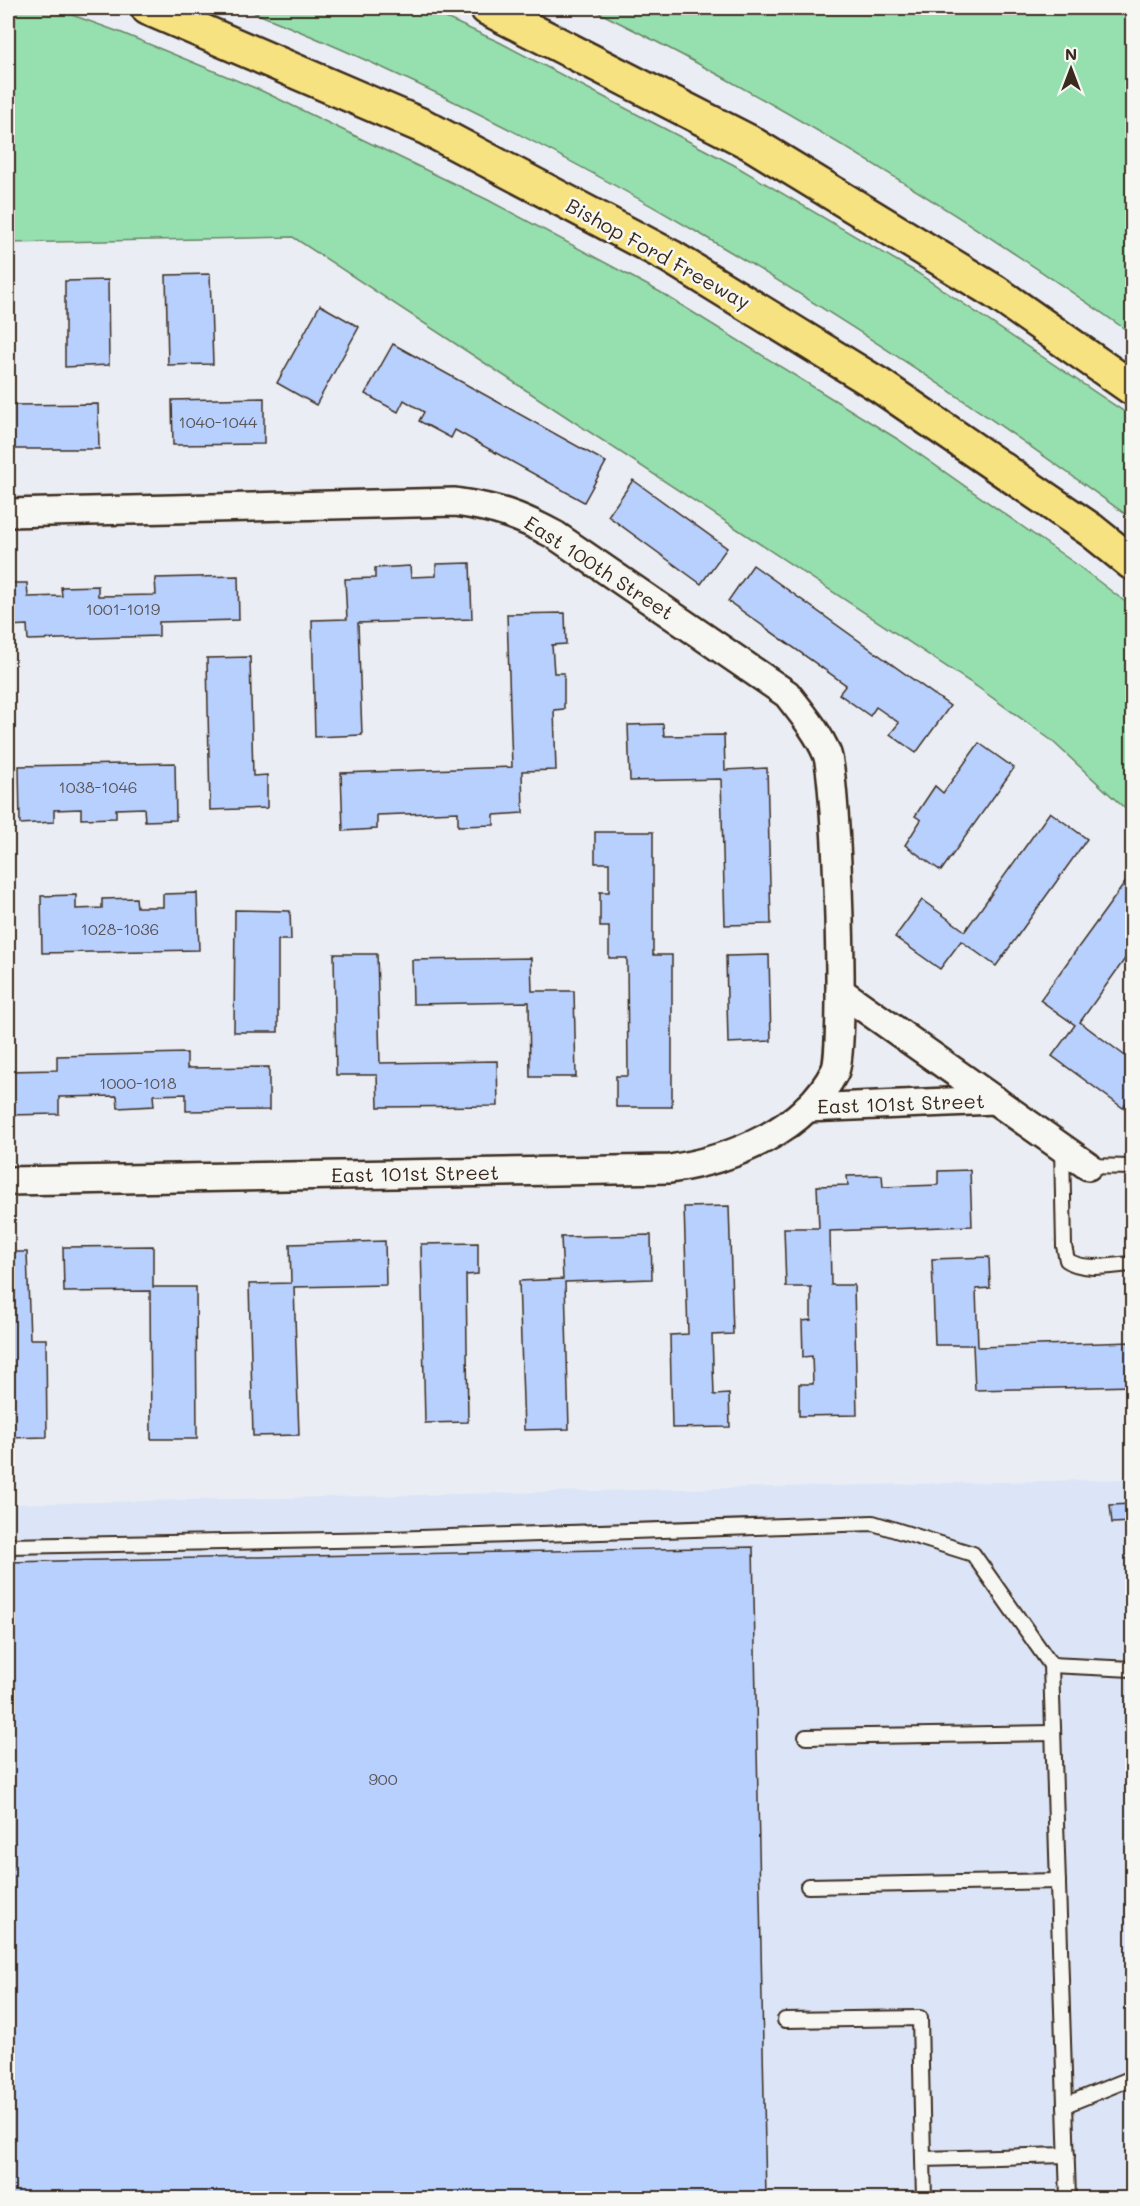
<svg xmlns="http://www.w3.org/2000/svg" width="1140" height="2206" font-family="Mali,sans-serif">
	<style>
		.built { fill: #dbe5f7 }
		.green { fill: #96dfae; stroke: #688466; stroke-width: 1.5 }
		.building { fill: #b8d0fe; stroke: #3b2a1e; stroke-width: 1.5 }
		.lines { fill: none; stroke-linecap: round; stroke-linejoin: round }
		.service-casing { stroke: #3b2a1e; stroke-width: 18 }
		.minor-casing { stroke: #3b2a1e; stroke-width: 32 }
		.motorway-casing { stroke: #3b2a1e; stroke-width: 38 }
		.service { stroke: #f6f6f2; stroke-width: 14 }
		.minor { stroke: #f6f6f2; stroke-width: 27 }
		.motorway { stroke: #f7e281; stroke-width: 33 }
		.labels { text-anchor: middle; stroke-width: 5; stroke-linejoin: round; paint-order: stroke }
		.number-label { font-size: 16px; fill: #5a5456 }
		.street-label { font-size: 20px; fill: #3b2a1e; stroke: #f6f6f2 }
	</style>
	<rect width="100%" height="100%" fill="#eaeef4"/>
	<filter id="ink" filterUnits="userSpaceOnUse"><feTurbulence type="fractalNoise" baseFrequency=".0167" numOctaves="2"/><feDisplacementMap in="SourceGraphic" scale="12" xChannelSelector="R" yChannelSelector="G"/><feConvolveMatrix kernelMatrix="1 2 1 2 8 2 1 2 1" color-interpolation-filters="sRGB"/></filter>
	<g filter="url(#ink)">
		<polygon class="built" points="1132,1479 1132,2198 8,2198 8,1504"/>
		<g class="green">
			<polygon points="8,8 53,8 122,33 260,90 488,200 660,292 899,440 1076,564 1132,607 1132,815 1051,740 976,686 293,237 8,243"/>
			<path d="M243,8H424L499,42L734,165L916,272L1132,417V519C859,320 558,133 243,8Z"/>
			<path d="M590,8H1132V334C960,213 779,101 590,8Z"/>
		</g>
		<g class="building">
			<polygon points="210,274 213,364 168,365 166,275"/>
			<polygon points="108,280 109,365 65,367 65,281"/>
			<polygon points="8,292 11,292 12,405 98,404 99,449 11,449 10,410 8,410"/>
			<polygon points="320,305 359,327 316,405 277,383"/>
			<polygon points="393,344 606,462 584,502 455,430 451,438 419,421 424,412 404,400 398,412 365,394"/>
			<polygon points="264,398 264,444 173,445 172,400"/>
			<polygon points="633,480 727,548 701,584 608,516"/>
			<polygon points="470,563 472,619 358,623 362,735 315,737 312,620 347,619 345,579 375,578 375,568 410,566 411,577 436,576 436,564"/>
			<polygon points="753,565 950,706 916,753 890,734 899,723 876,707 870,716 839,694 846,685 728,601"/>
			<polygon points="238,576 239,620 159,622 159,636 28,640 27,625 8,626 8,583 27,583 28,597 62,596 61,587 98,586 98,596 156,595 155,578"/>
			<polygon points="565,613 566,644 552,645 554,673 564,673 564,709 554,710 556,770 522,771 523,813 494,815 494,825 458,826 458,812 377,815 377,829 343,831 341,773 512,767 507,614"/>
			<polygon points="250,657 253,776 267,775 267,808 210,810 207,658"/>
			<polygon points="663,724 664,736 724,735 725,770 767,768 771,924 725,925 721,779 630,781 628,725"/>
			<polygon points="979,743 1014,768 941,871 905,845 921,820 915,816 935,786 943,793"/>
			<polygon points="175,763 176,820 145,821 144,808 116,809 116,818 81,819 81,809 54,810 54,822 20,824 19,766"/>
			<polygon points="1050,812 1087,839 996,966 961,941 940,969 895,937 922,900 965,931"/>
			<polygon points="595,832 653,832 653,955 672,955 672,1107 616,1107 616,1076 628,1076 627,958 609,958 609,927 600,927 600,892 609,892 609,863 595,863"/>
			<polygon points="1130,876 1132,878 1132,949 1080,1022 1132,1061 1132,1095 1123,1108 1052,1056 1075,1025 1040,1000"/>
			<polygon points="197,893 199,950 42,953 41,896 76,895 76,909 102,908 102,899 136,898 137,907 163,907 163,894"/>
			<polygon points="235,910 290,911 291,940 278,940 278,1032 234,1032"/>
			<polygon points="334,954 377,954 380,1063 497,1061 498,1106 378,1107 377,1075 336,1075"/>
			<polygon points="769,955 771,1041 728,1043 726,956"/>
			<polygon points="531,958 532,991 574,991 576,1077 530,1077 529,1002 413,1004 412,960"/>
			<polygon points="187,1053 187,1068 269,1067 269,1110 186,1111 186,1094 153,1095 154,1106 118,1108 117,1096 59,1097 59,1114 8,1115 8,1071 57,1070 57,1056"/>
			<polygon points="970,1170 972,1226 830,1231 831,1285 854,1285 857,1415 799,1416 799,1384 813,1384 812,1356 803,1357 802,1321 811,1320 811,1287 786,1287 784,1228 819,1228 817,1186 848,1185 847,1176 882,1175 883,1187 938,1185 938,1171"/>
			<polygon points="729,1206 733,1334 712,1335 714,1395 729,1394 730,1427 672,1428 670,1335 688,1334 684,1207"/>
			<polygon points="651,1235 652,1279 565,1282 569,1429 524,1430 519,1281 563,1279 561,1237"/>
			<polygon points="385,1241 386,1285 294,1287 299,1435 253,1436 249,1284 291,1283 290,1244"/>
			<polygon points="478,1243 478,1274 466,1275 468,1422 425,1423 421,1244"/>
			<polygon points="153,1246 153,1287 196,1287 197,1439 151,1439 150,1291 64,1292 63,1247"/>
			<polygon points="8,1252 27,1252 30,1339 46,1339 47,1437 8,1438"/>
			<polygon points="989,1257 990,1288 976,1289 978,1347 1132,1342 1132,1386 975,1390 973,1345 935,1345 932,1259"/>
			<polygon points="1132,1504 1132,1522 1112,1523 1110,1505"/>
			<polygon points="753,1547 766,2198 8,2198 8,1562"/>
		</g>
		<g class="lines">
			<defs>
				<g id="service">
					<path d="M1062,1147L1064,1246L1067,1260C1084,1272 1113,1265 1132,1264"/>
					<polyline points="1088,1166 1132,1167"/>
					<polyline points="8,1546 390,1539 873,1523 973,1554 1051,1665 1068,2198"/>
					<polyline points="1051,1665 1132,1669"/>
					<polyline points="806,1737 1053,1733"/>
					<polyline points="808,1886 1058,1881"/>
					<polyline points="785,2020 920,2018 923,2159"/>
					<polyline points="1065,2105 1132,2078"/>
					<polyline points="924,2198 923,2159 1067,2155"/>
				</g>
				<g id="minor">
					<path d="M8,513L455,502C497,508 518,515 555,535L787,694C801,712 818,732 827,754C837,781 846,1049 835,1071C804,1131 733,1159 670,1169L8,1181"/>
					<polyline points="840,991 1088,1166"/>
					<polyline points="807,1108 995,1100"/>
				</g>
				<g id="motorway">
					<polyline points="148,8 425,127 671,257 879,385 1091,530 1132,563"/>
					<polyline points="487,8 749,142 995,292 1132,388"/>
				</g>
			</defs>
			<use href="#service" class="service-casing"/>
			<use href="#minor" class="minor-casing"/>
			<use href="#motorway" class="motorway-casing"/>
			<use href="#service" class="service"/>
			<use href="#minor" class="minor"/>
			<use href="#motorway" class="motorway"/>
		</g>
	</g>
	<g class="labels">
		<g class="number-label">
			<text x="218" y="428">1040-1044</text>
			<text x="123" y="615">1001-1019</text>
			<text x="98" y="793">1038-1046</text>
			<text x="120" y="935">1028-1036</text>
			<text x="138" y="1089">1000-1018</text>
			<text x="383" y="1785">900</text>
		</g>
		<g class="street-label">
			<text transform="translate(658 254) rotate(29)" y="7">Bishop Ford Freeway</text>
			<text transform="translate(599 568) rotate(33)" y="7">East 100th Street</text>
			<text transform="translate(901 1104) rotate(-2)" y="7">East 101st Street</text>
			<text transform="translate(415 1174) rotate(-1)" y="7">East 101st Street</text>
		</g>
	</g>
	<rect width="1140" height="2206" fill="none" stroke="#f6f6f2" stroke-width="30"/>
	<rect x="15" y="15" width="1110" height="2176" fill="none" stroke="#3b2a1e" stroke-width="2" filter="url(#ink)"/>
	<g transform="translate(1071 69)" stroke="#f6f6f2" stroke-width="4.5" paint-order="stroke">
	<path d="M0-4.5L10 22L0 15L-10 22Z" fill="#3b2a1e"/>
	<text y="-9" font-size="16" font-weight="bold" text-anchor="middle" fill="#3b2a1e">N</text>
	</g>
</svg>
